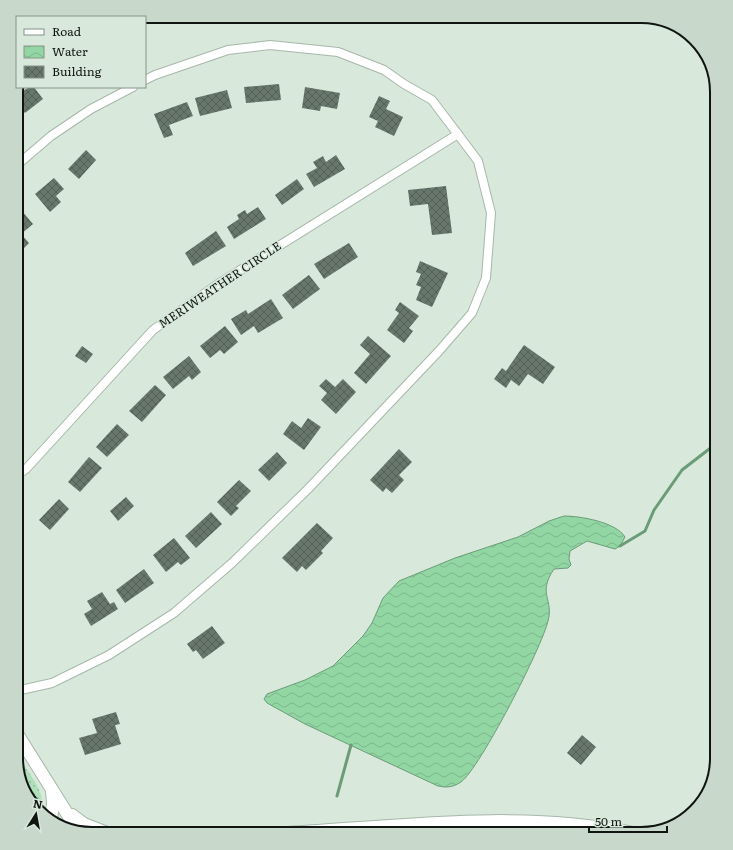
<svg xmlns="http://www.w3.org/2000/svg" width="733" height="850" font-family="Literata,serif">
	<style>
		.park { fill: url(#park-dots) }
		.water { fill: url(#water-waves); stroke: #6b9c78 }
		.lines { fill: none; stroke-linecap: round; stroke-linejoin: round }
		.stream { stroke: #6b9c78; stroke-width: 3 }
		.building { fill: url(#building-cross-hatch) }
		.street-casing { stroke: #a7b7aa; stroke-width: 10 }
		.secondary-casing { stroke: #a7b7aa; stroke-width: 14 }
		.primary-casing { stroke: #a7b7aa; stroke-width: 15 }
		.street { stroke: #fff; stroke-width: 8 }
		.secondary { stroke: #fff; stroke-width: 12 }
		.primary { stroke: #fff; stroke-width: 13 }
		.labels { text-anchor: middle; stroke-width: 3.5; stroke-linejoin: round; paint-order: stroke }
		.street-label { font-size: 12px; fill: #101511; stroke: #d8e9db }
		.rim { fill: none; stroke: #101511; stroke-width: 2 }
	</style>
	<defs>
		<pattern id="park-dots" width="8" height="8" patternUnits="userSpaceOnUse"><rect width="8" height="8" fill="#b0dfbb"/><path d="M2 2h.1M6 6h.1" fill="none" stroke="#96bea0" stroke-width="1.8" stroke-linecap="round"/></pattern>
		<pattern id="water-waves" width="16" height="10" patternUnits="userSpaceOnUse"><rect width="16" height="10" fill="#92d6a4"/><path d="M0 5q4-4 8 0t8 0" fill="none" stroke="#7db78c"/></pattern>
		<pattern id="building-cross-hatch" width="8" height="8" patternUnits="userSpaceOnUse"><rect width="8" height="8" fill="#68776b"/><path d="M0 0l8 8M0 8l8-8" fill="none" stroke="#546057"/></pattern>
	</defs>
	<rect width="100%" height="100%" fill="#d8e9db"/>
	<path class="park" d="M16,754C26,770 48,792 41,812L32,804Z"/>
	<path class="water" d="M564,516C580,516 616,522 625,537L620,546L615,549L587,541L570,551L569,559L571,565L568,568L554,569C537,594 554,599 548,621C542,647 480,768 461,782C453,787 448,788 438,786L305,724L267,703L264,699L267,694L305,680L333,666L363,636L372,623L383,598L399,581L455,558L518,537L549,521Z"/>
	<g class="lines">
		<g class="stream">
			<polyline points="620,546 645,531 654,510 682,470 717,443"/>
			<polyline points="337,796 351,745"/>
		</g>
	</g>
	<g class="building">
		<polygon points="149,16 169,16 169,17 151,21"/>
		<polygon points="279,84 281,100 246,103 244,87"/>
		<polygon points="29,87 34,87 43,99 25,113 18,103 16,105 16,96"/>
		<polygon points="305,87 340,93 337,109 321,106 320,111 302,108"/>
		<polygon points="227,90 232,108 200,116 195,98"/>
		<polygon points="379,96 390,101 386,109 403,117 394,136 375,127 378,121 369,117"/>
		<polygon points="187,102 193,116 169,125 173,135 164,138 154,114"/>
		<polygon points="86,150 96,160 79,179 68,169"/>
		<polygon points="336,155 345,169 314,187 306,174 317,168 313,162 323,156 326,162"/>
		<polygon points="54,178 64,189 56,196 61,202 50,212 35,194"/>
		<polygon points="297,179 304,189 282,205 275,195"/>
		<polygon points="446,186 452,233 432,235 428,204 410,206 408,190"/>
		<polygon points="258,207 266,219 234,239 227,227 239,219 237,215 245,210 247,214"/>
		<polygon points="22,211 33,224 21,234 29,243 19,253 16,249 16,216"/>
		<polygon points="216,231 226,246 193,266 185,253"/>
		<polygon points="349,243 358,257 324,279 314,264"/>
		<polygon points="420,261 448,273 432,307 416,300 421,287 416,285 421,274 416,272"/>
		<polygon points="309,275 320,289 293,309 282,295"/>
		<polygon points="271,299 283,318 258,333 254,326 241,335 231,319 246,310 248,314"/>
		<polygon points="400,302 419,316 409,328 413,331 404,343 387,330 399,313 395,310"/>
		<polygon points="225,326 238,342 224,354 220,350 210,358 200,346"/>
		<polygon points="368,336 391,356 366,384 354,373 370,354 360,345"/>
		<polygon points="16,343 23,348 16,358"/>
		<polygon points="524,345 555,367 543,384 528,374 519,386 511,380 506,388 494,379 502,368 506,371"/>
		<polygon points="82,346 93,354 86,363 75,356"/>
		<polygon points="189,356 201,372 192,380 189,376 173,389 163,377"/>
		<polygon points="326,379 335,387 343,379 356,392 336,414 321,400 327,393 319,386"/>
		<polygon points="155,385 166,395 142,422 129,411"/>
		<polygon points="308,418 321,427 304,450 283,434 292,421 301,428"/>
		<polygon points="117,424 129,435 107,457 96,447"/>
		<polygon points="399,449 412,462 399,475 404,480 392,493 386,488 383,492 370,480"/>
		<polygon points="277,452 287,463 269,481 258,470"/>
		<polygon points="89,457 102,468 80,492 68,482"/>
		<polygon points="239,480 251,491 236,506 239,508 231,516 217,502"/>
		<polygon points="126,497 134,506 118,521 110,511"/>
		<polygon points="59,499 69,509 50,530 39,520"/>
		<polygon points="211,512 222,524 196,548 185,536"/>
		<polygon points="317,523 333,538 321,551 323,553 306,570 302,566 297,572 282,558"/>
		<polygon points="174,538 190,558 181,565 178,562 166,572 153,555"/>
		<polygon points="16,547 23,557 16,562"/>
		<polygon points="144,569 154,583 125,603 116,590"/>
		<polygon points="102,592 110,604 114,602 118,609 91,626 84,614 92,609 87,601"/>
		<polygon points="212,626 225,643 203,659 196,650 193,652 187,644"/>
		<polygon points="116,712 120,724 115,725 121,744 85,755 79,738 97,733 92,719"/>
		<polygon points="582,735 596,747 581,765 567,753"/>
	</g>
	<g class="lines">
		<defs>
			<g id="street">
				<polyline points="113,16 114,17"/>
				<polyline points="16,166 51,136 91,109 133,87"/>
				<polyline points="16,476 26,469 153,330 218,284 458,134"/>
				<polyline points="16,691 52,683 109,655 174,613 232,563 308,489 439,351 472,313 486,278 491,213 478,161 432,100 404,84 384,70 338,52 270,45 228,50 155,75 145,80"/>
			</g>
			<g id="secondary">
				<polyline points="16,732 78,831"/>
				<polyline points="72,815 84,824 110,834"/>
				<polyline points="51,820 53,803 52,791"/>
			</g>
			<path id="primary" d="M282,834C397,827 521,810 636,834"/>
		</defs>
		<use href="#street" class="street-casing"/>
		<use href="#secondary" class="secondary-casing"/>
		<use href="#primary" class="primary-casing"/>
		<use href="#street" class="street"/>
		<use href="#secondary" class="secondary"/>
		<use href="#primary" class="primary"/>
	</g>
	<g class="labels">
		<g class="street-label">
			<text transform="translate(220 285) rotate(-34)" y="4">MERIWEATHER CIRCLE</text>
		</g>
	</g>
	<path d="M0 0H733V850H0ZM92 23H641A69 69 0 0 1 710 92V758A69 69 0 0 1 641 827H92A69 69 0 0 1 23 758V92A69 69 0 0 1 92 23Z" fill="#c8d8cb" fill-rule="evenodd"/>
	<path class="rim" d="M92 23H641A69 69 0 0 1 710 92V758A69 69 0 0 1 641 827H92A69 69 0 0 1 23 758V92A69 69 0 0 1 92 23Z"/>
	<rect x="16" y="16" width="130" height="72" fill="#d8e9db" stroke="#88948a"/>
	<rect x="24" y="29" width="20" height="6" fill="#ffffff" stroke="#88948a"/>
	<text x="52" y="36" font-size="12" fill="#101511">Road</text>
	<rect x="24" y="46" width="20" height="12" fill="url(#water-waves)" stroke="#88948a"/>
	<text x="52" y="56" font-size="12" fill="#101511">Water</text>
	<rect x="24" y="66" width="20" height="12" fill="url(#building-cross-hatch)" stroke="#88948a"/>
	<text x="52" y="76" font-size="12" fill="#101511">Building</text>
	<g transform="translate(36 814) rotate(11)" stroke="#d8e9db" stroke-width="3" paint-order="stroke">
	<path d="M0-3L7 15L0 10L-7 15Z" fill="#101511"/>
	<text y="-6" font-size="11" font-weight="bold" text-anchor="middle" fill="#101511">N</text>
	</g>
	<path d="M589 826v6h78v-6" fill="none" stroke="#101511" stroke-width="2"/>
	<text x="595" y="826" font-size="12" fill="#101511" stroke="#d8e9db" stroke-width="3" paint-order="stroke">50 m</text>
</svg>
